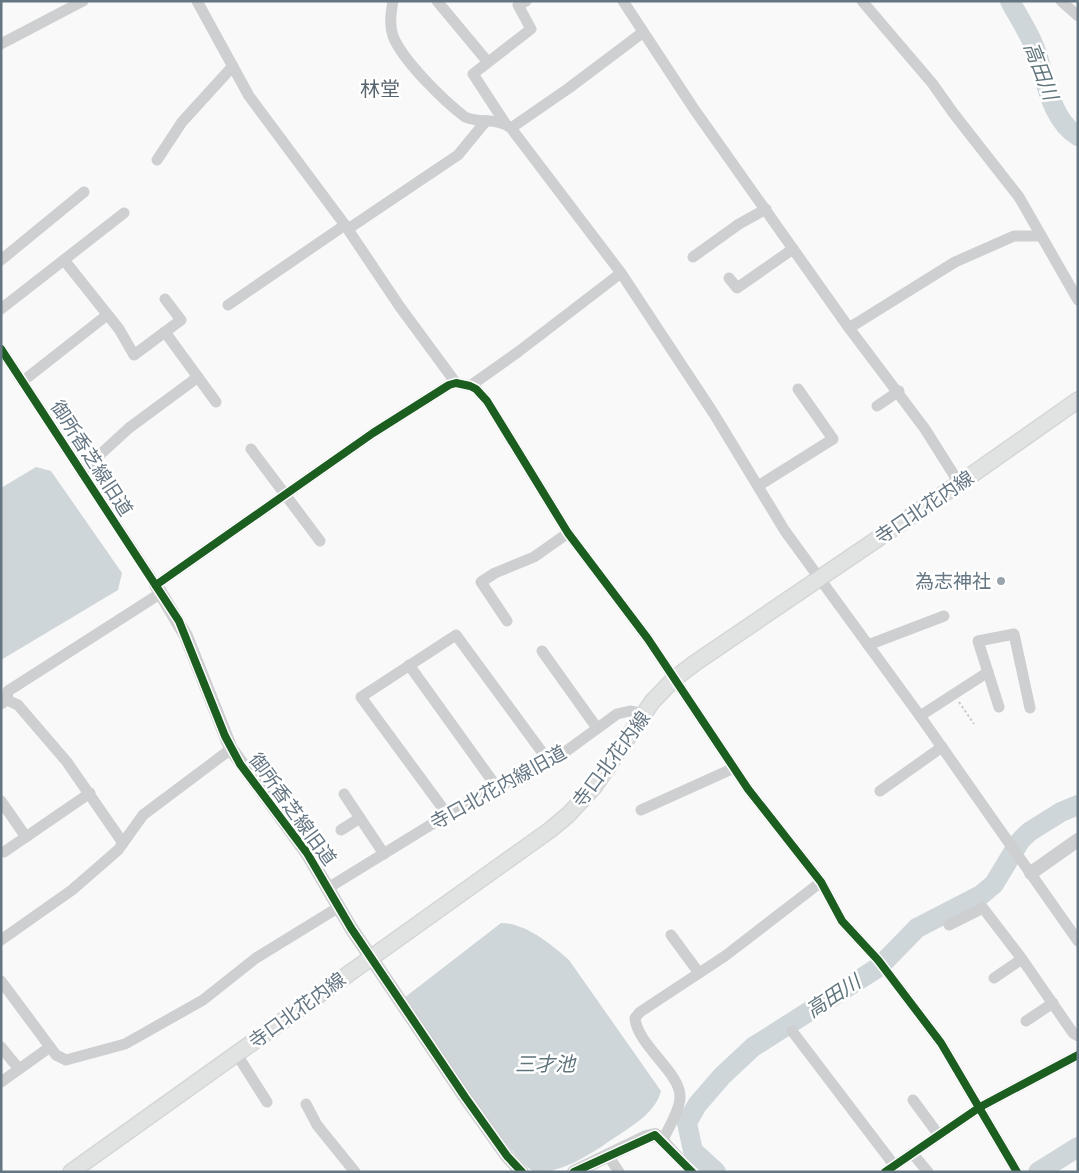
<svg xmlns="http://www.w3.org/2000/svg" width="1079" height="1173" font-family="Signika,'Noto Sans JP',sans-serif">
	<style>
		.water { fill: #ced6d9 }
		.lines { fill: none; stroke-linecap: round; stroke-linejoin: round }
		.river { stroke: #ced6d9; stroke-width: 20 }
		.secondary-casing { stroke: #d5d6d7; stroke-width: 18 }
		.path { stroke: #cbcccd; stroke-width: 2; stroke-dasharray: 2.5 2.5; stroke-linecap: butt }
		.minor { stroke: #cecfd0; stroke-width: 11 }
		.tertiary { stroke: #cecfd0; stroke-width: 14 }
		.secondary { stroke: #e1e2e2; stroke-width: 15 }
		.cycleway-casing { stroke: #fff; stroke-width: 11 }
		.cycleway { stroke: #1b5e20; stroke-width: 8 }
		.poi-dot { fill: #99a4ac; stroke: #fff; stroke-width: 2 }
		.labels { text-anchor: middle; stroke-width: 5; stroke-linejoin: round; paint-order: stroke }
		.street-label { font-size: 19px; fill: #657683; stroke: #fff }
		.poi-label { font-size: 19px; fill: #657683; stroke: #fff; text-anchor: end }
		.water-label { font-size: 20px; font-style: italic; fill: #60757c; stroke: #fff }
		.neighbourhood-label { font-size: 20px; fill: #57646e; stroke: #fff }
	</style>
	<rect width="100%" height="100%" fill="#f9f9f9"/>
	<g class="water">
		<polygon points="36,467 51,471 122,573 118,590 1,660 1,488"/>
		<path d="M501,923C525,923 551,944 569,960L661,1091C655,1116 623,1131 604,1145C584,1158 560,1173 535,1172C516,1168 421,1023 404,998Z"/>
	</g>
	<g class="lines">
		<g class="river">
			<path d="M1010,1C1018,16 1028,31 1034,46C1046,75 1049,119 1078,136"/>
			<polyline points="716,1172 693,1151 687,1123 697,1105 722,1076 753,1047 879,967 917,928 981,895 994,884 1020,841 1029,832 1061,812 1078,805"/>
			<polyline points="1038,1172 1078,1147"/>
		</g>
		<defs>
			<polyline id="secondary" points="71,1172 550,830 568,815 594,787 652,702 674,679 695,663 970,476 1078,400"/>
		</defs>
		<use href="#secondary" class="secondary-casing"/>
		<polyline class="path" points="959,702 974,724"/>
		<g class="minor">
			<polyline points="197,1 249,96 345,225 400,307 456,383"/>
			<path d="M393,1C391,13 389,24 393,36C402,60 444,101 465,117C481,124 497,117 511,128L621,273L714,414L785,531L920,716L1078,941"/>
			<polyline points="437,1 487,61"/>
			<polyline points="623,1 694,109 849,328 925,429 959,483"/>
			<polyline points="862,1 932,83 954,114 1019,197 1078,300"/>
			<polyline points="1061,1 1078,16"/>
			<polyline points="1,44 83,1"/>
			<polyline points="505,123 473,74 531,29 518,5 526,1"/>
			<polyline points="511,128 569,88 642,33"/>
			<polyline points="157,160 182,122 233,66"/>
			<polyline points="348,229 458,155 486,121"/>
			<polyline points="693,257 739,224 766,209"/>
			<polyline points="1,260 84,192"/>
			<polyline points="64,260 119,329 134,355 181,320 165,299"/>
			<polyline points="729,278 737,288 793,249"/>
			<polyline points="228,305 345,225"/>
			<polyline points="1,309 124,213"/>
			<polyline points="849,328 955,262 1014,236 1041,236"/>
			<polyline points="165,332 216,402"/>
			<polyline points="1,349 156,585 373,433 449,385 456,383 470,386 476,389 487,401 568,533 648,639 748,789 821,882 842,921 878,960 941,1043 1017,1172"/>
			<polyline points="23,381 107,315"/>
			<polyline points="470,386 518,352 621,273"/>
			<polyline points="877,406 899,391"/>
			<polyline points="251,449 320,541"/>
			<polyline points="81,472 129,428 198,377"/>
			<polyline points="758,486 833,439 798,389"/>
			<polyline points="507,621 481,582 495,573 534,557 568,533"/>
			<polyline points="868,645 944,616"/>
			<polyline points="542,651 597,728"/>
			<polyline points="409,665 496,786"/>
			<polyline points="7,700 8,691 161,593"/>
			<polyline points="1,704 7,700 18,705 67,762 123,843"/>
			<polyline points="999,707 978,641 1014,634 1030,708"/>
			<polyline points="920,716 988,672"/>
			<polyline points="880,791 942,747"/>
			<polyline points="344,794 384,854"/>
			<polyline points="1,801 26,837"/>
			<polyline points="641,810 734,768"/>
			<polyline points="447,814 361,697 456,635 550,763"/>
			<polyline points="341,830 360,818"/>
			<polyline points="4,852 90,793"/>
			<polyline points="328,888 476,797 550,763 617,714 630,711 644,714"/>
			<polyline points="949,925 983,908 1022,959 1073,1033 1078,1036"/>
			<polyline points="671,935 699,973"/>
			<polyline points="1,940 72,890 118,850 143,815 231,749"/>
			<polyline points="994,978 1022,959"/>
			<polyline points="1,981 56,1055 66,1060 125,1044 203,1000 256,958 339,907"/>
			<polyline points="1026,1021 1053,1003"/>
			<polyline points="792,1031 894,1165"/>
			<polyline points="1,1047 19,1069"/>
			<polyline points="236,1053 267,1102"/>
			<polyline points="1,1082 50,1047"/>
			<polyline points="913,1100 938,1134"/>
			<polyline points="306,1104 317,1125 355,1172"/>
			<polyline points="912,1153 928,1172"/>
			<polyline points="609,1157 619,1172"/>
			<path d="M692,1172L663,1140C668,1128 680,1111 680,1097C681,1073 637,1045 635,1018L640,1012L725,956L821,882"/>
			<polyline points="885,1172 980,1107 1078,1055"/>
		</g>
		<g class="tertiary">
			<polyline points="156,585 186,636 231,749 307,853 351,928 465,1097 507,1156 522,1172"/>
			<polyline points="1031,873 1078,840"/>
			<polyline points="574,1172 646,1137 655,1135 663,1140"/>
		</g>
		<use href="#secondary" class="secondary"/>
		<defs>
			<g id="cycleway">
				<polyline points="1,349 179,621 225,736 240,764 307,853 351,928 465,1097 507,1156 522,1172"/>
				<polyline points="156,585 373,433 449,385 456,383 470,386 476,389 487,401 568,533 648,639 748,789 821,882 842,921 878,960 941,1043 1017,1172"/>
				<polyline points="574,1172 655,1135 692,1172"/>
				<polyline points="885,1172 980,1107 1078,1055"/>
			</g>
		</defs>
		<use href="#cycleway" class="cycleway-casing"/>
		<use href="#cycleway" class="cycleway"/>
	</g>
	<circle class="poi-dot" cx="1001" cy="581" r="5"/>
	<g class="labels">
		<g class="street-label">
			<text transform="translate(92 458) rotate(57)" y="7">御所香芝線旧道</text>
			<text transform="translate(924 507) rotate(-34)" y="7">寺口北花内線</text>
			<text transform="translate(611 759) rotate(-53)" y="7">寺口北花内線</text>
			<text transform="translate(498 787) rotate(-29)" y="7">寺口北花内線旧道</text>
			<text transform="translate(293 809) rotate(54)" y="7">御所香芝線旧道</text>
			<text transform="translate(297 1010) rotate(-36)" y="7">寺口北花内線</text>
		</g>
		<g class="poi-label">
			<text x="991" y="588">為志神社</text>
		</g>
		<g class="water-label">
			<text transform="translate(1041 71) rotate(69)" y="7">高田川</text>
			<text transform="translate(833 996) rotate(-33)" y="7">高田川</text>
			<text x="545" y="1071">三才池</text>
		</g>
		<g class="neighbourhood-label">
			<text x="380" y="96">林堂</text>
		</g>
	</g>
	<rect width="1079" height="1173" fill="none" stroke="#657683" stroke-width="5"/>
</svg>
